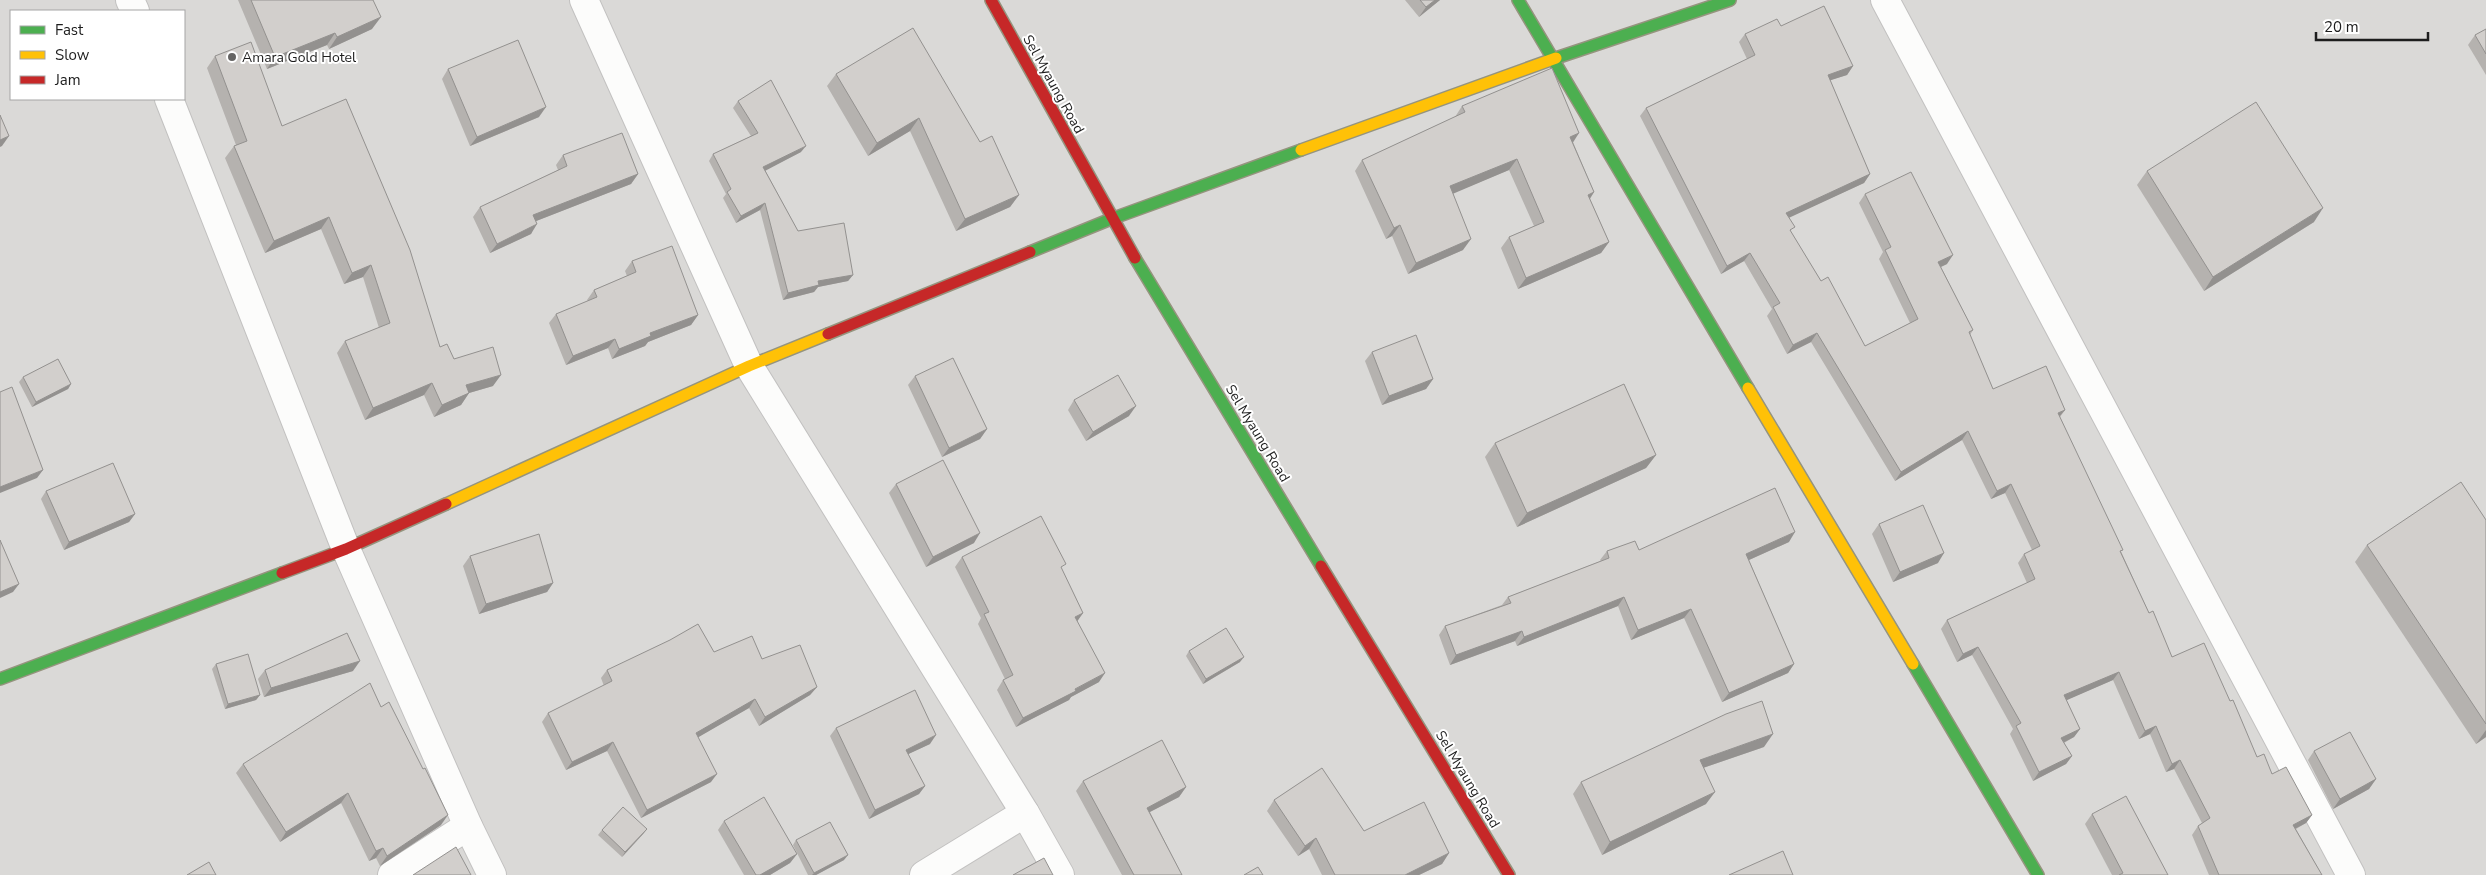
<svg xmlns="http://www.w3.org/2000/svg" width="2486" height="875" font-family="'Nunito Sans',sans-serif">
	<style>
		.residential { fill: #dad9d7; fill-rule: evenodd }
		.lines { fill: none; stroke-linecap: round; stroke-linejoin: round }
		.street-casing { stroke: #c2c1c0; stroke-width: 30 }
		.fast-casing { stroke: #95947e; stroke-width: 14 }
		.slow-casing { stroke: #95947e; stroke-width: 14 }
		.jam-casing { stroke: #95947e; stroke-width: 14 }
		.street { stroke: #fcfcfb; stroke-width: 28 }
		.fast { stroke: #4caf50; stroke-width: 11 }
		.slow { stroke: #ffc107; stroke-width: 11 }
		.jam { stroke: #c62828; stroke-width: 11 }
		.wall { fill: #b5b2af }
		.shaded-wall { fill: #93918f }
		.building { fill: #d2cfcc; stroke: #93918f }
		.poi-dot { fill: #656463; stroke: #fff; stroke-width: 2 }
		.labels { text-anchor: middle; stroke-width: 4; stroke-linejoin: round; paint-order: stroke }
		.poi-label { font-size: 14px; fill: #1d1d1d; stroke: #fff; text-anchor: start }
		.street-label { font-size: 14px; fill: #1d1d1d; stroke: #fff }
	</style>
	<rect width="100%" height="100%" fill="#ebe9e6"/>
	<path class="residential" d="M0,0H2486V875H0ZM11,11H184V99H11Z"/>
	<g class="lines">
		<defs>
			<g id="street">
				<polyline points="130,0 135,11"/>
				<polyline points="584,0 749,366 1025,813 1060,875"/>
				<polyline points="1885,0 2351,875"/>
				<polyline points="169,99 346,549 468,826 492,875"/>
				<polyline points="392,875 468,826"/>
				<polyline points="924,875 1025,813"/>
			</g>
			<g id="fast">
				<polyline points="1518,0 1748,388"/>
				<polyline points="1556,58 1730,0"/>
				<polyline points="1030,252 1111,219 1301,150"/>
				<polyline points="1135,258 1321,566"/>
				<polyline points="1913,664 2038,875"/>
				<polyline points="0,679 282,573"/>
			</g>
			<g id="slow">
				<polyline points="1301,150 1556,58"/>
				<polyline points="1748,388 1913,664"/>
				<polyline points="446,504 749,366 828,334"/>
			</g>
			<g id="jam">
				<polyline points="991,0 1135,258"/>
				<polyline points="828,334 1030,252"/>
				<polyline points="1321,566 1509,875"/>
				<polyline points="282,573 346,549 446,504"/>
			</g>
		</defs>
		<use href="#street" class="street-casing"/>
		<use href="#fast" class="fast-casing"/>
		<use href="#slow" class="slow-casing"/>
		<use href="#jam" class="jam-casing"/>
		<use href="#street" class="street"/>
		<use href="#fast" class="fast"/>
		<use href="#slow" class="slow"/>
		<use href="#jam" class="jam"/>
	</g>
	<g class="wall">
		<polygon points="238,0 373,0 372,29 329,49 327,45 267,69"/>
		<polygon points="1405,0 1440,0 1419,17"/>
		<polygon points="1781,26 1853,66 1847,75 1830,80 1870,174 1864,183 1789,217 1791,232 1821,281 1865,346 1910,323 1879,259 1883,252 1859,203 1865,194 1947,264 1941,267 1973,330 1970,335 1993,389 2065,410 2060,417 2149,613 2172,657 2230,701 2257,757 2272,774 2312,815 2306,823 2296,829 2322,875 2209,875 2192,835 2198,826 2202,823 2174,769 2166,772 2150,734 2139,739 2113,680 2066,700 2080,729 2074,737 2064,743 2072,756 2066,764 2033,781 2010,734 2013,729 1972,655 1957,662 1941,629 1947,620 2027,583 2018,563 2024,554 2032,550 2005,493 1991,499 1962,440 1895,481 1811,342 1787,354 1767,316 1772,309 1744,261 1721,274 1640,116 1646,108 1747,59 1739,42 1745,34"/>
		<polygon points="2486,29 2486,75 2468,45 2475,35"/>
		<polygon points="215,56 282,126 440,347 454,359 493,386 469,393 461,405 434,417 424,395 365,420 337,353 345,341 379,328 363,277 344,284 321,229 265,253 225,158 234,146 236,145 207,68"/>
		<polygon points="448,69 539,117 470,146 442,79"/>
		<polygon points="836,74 980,142 1019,195 1010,207 956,231 910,131 868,156 827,86"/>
		<polygon points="738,101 801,152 765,170 798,231 853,275 848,281 818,287 814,292 783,300 760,210 736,223 723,198 726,194 709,161 713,154 751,136 733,108"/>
		<polygon points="1462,106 1573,142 1594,192 1590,199 1609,242 1601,253 1518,289 1501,248 1509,237 1534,226 1509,170 1453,193 1463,250 1408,274 1392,236 1386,239 1355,171 1362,160 1455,117"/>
		<polygon points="563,155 638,174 631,184 536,221 531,234 490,253 473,217 480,207 558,170 556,165"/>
		<polygon points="2147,171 2314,222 2204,291 2137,185"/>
		<polygon points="632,261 698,315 691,325 648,342 645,346 612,359 608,348 566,365 549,323 556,314 588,301 587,300 594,290 627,276 625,271"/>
		<polygon points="1372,352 1433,379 1426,389 1382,405 1365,361"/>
		<polygon points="915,376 987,429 980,439 942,457 908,385"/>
		<polygon points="23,377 71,384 68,389 32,407 19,382"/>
		<polygon points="1074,400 1129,416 1086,441 1068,410"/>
		<polygon points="1495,443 1656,455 1646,468 1517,527 1485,457"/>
		<polygon points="896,484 974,543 926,567 889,493"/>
		<polygon points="46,491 135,514 129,522 64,550 41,499"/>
		<polygon points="2486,520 2486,737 2476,744 2355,562 2367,545"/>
		<polygon points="1879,524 1938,563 1893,582 1872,534"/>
		<polygon points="1789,542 1749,560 1794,664 1788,673 1722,702 1684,618 1631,640 1618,606 1517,646 1515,641 1450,665 1439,635 1445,626 1502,605 1508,597 1601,561 1600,560 1607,551 1639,550"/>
		<polygon points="470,556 553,583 547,592 479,614 463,566"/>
		<polygon points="962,557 1062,570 1083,613 1077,621 1099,682 1071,697 1069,700 1016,727 997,690 1003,680 1005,679 978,624 981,618 955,567"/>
		<polygon points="1189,651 1240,662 1203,684 1186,656"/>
		<polygon points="714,652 762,659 817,687 810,695 759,726 749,708 698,737 711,782 641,818 607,751 566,770 542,722 548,713 604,686 601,678 607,670"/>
		<polygon points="216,664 260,695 256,700 225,709 212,669"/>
		<polygon points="265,670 353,671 264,697 258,679"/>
		<polygon points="381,707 441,825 380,866 376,858 369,861 341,803 280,842 236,773 243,764"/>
		<polygon points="836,728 930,744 908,754 925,786 919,794 869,819 830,736"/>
		<polygon points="1764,747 1703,768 1706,804 1602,855 1573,794 1581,782"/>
		<polygon points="2314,751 2376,779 2369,789 2333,809 2308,760"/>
		<polygon points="1083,781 1186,787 1179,797 1150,812 1182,875 1122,875 1076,791"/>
		<polygon points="1274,800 1364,831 1449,853 1442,864 1419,875 1322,875 1309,849 1298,856 1267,811"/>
		<polygon points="2092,814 2168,875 2112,875 2085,824"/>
		<polygon points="724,821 797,854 790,863 770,875 744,875 718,830"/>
		<polygon points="647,829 643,834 622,857 598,835 602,830"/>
		<polygon points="796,840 844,860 816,875 808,875 793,845"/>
	</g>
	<g class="shaded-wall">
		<polygon points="1435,0 1440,0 1419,17 1426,7"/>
		<polygon points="381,17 372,29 329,49 337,37"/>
		<polygon points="335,33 327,45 267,69 275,57"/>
		<polygon points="1853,66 1847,75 1822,83 1828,75"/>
		<polygon points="546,107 539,117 470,146 477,137"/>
		<polygon points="919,118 910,131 868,156 877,143"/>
		<polygon points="1579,133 1572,144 1570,137"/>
		<polygon points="9,136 2,146 0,147 0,140"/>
		<polygon points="806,146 801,152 759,174 763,167"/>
		<polygon points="1517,159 1509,170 1443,198 1450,186"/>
		<polygon points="638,174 631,184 526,225 533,215"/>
		<polygon points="1870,174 1864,183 1780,222 1786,213"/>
		<polygon points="1594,192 1587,203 1588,195"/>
		<polygon points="1019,195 1010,207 956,231 965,219"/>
		<polygon points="765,203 760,210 736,223 741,216"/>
		<polygon points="2323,208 2314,222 2204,291 2213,277"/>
		<polygon points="329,217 321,229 265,253 274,241"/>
		<polygon points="537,224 531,234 490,253 497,244"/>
		<polygon points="1400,225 1392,236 1386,239 1394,228"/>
		<polygon points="1471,239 1463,250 1408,274 1416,263"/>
		<polygon points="1609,242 1601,253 1518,289 1526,278"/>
		<polygon points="1750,253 1744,261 1721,274 1727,266"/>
		<polygon points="1953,255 1947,264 1932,271 1938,262"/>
		<polygon points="371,265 363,277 344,284 352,273"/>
		<polygon points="853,275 848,281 818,287 814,292 783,300 788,293 818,281"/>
		<polygon points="698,315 691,325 648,342 645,346 612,359 619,349 650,333"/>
		<polygon points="1817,333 1811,342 1787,354 1793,345"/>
		<polygon points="615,339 608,348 566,365 573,356"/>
		<polygon points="501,375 493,386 469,393 461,405 434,417 442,405 466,385"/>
		<polygon points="1433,379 1426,389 1382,405 1389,396"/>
		<polygon points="432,383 424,395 365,420 373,408"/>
		<polygon points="71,384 68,389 32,407 36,402"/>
		<polygon points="1136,406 1129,416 1086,441 1093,432"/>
		<polygon points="2065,410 2058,418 2058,413"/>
		<polygon points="987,429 980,439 942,457 949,448"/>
		<polygon points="1968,431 1962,440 1895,481 1901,472"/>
		<polygon points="1656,455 1646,468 1517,527 1527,513"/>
		<polygon points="43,470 37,478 0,493 0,487"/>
		<polygon points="2011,484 2005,493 1991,499 1997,491"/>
		<polygon points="135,514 129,522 64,550 69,542"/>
		<polygon points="1795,532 1789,542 1740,564 1746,554"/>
		<polygon points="980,533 974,543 926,567 933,557"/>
		<polygon points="1944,553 1938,563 1893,582 1900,572"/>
		<polygon points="553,583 547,592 479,614 486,604"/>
		<polygon points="19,584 13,592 0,598 0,592"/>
		<polygon points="1624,597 1618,606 1517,646 1524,637"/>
		<polygon points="1691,609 1684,618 1631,640 1638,630"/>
		<polygon points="1083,613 1076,623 1075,617"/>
		<polygon points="1522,631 1515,641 1450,665 1456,655"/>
		<polygon points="1978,647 1972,655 1957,662 1963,654"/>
		<polygon points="1244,657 1240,662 1203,684 1206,679"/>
		<polygon points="360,661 353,671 264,697 271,688"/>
		<polygon points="1794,664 1788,673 1722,702 1729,693"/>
		<polygon points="2119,672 2113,680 2058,704 2064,695"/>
		<polygon points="1105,673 1099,682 1071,697 1069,700 1016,727 1023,718"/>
		<polygon points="817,687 810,695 759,726 765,717"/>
		<polygon points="260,695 256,700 225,709 228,704"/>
		<polygon points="755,699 749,708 690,742 696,733"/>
		<polygon points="2156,726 2150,734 2139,739 2145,731"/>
		<polygon points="2080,729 2074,737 2055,747 2061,738"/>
		<polygon points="2486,730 2486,737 2476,744"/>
		<polygon points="1773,734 1764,747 1691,772 1700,760"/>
		<polygon points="936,735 930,744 900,758 906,750"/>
		<polygon points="613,742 607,751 566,770 572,762"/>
		<polygon points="2072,756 2066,764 2033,781 2039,772"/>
		<polygon points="2180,760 2174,769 2166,772 2172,764"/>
		<polygon points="717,774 711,782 641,818 647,810"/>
		<polygon points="2376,779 2369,789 2333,809 2340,799"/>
		<polygon points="925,786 919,794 869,819 875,810"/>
		<polygon points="1186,787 1179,797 1140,817 1147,808"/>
		<polygon points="1715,792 1706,804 1602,855 1610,842"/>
		<polygon points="348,793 341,803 280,842 286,832"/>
		<polygon points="448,815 441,825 380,866 387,856"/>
		<polygon points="2312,815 2306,823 2287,833 2293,825"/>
		<polygon points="647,829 643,834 622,857 625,852"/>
		<polygon points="1316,838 1309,849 1298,856 1305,846"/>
		<polygon points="383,848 376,858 369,861 376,851"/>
		<polygon points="1449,853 1442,864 1419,875 1405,875"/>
		<polygon points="797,854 790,863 770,875 760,875"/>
		<polygon points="848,855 844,860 816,875 812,875 814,873"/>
	</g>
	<g class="building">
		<polygon points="251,0 373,0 381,17 337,37 335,33 275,57"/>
		<polygon points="1420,0 1435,0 1426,7"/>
		<polygon points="1824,6 1853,66 1828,75 1870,174 1786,213 1795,227 1790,230 1821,281 1828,277 1865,346 1918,319 1885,250 1891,247 1865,194 1911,172 1953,255 1938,262 1973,330 1969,332 1993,389 2046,366 2065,410 2058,413 2123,550 2120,551 2149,613 2153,611 2172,657 2204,643 2230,701 2233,700 2257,757 2264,754 2272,774 2286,767 2312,815 2293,825 2322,875 2219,875 2198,826 2210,818 2180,760 2172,764 2156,726 2145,731 2119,672 2064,695 2080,729 2061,738 2072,756 2039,772 2016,726 2021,723 1978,647 1963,654 1947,620 2035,579 2024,554 2040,546 2011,484 1997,491 1968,431 1901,472 1817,333 1793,345 1773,307 1780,303 1750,253 1727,266 1646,108 1755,55 1745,34 1777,19 1781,26"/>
		<polygon points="913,28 980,142 992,136 1019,195 965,219 919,118 877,143 836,74"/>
		<polygon points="2486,29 2486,54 2475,35"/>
		<polygon points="518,40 546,107 477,137 448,69"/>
		<polygon points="251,42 282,126 346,99 410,250 440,347 447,344 454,359 493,347 501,375 466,385 469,393 442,405 432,383 373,408 345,341 390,323 371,265 352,273 329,217 274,241 234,146 247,141 215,56"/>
		<polygon points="1552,68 1579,133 1570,137 1594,192 1588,195 1609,242 1526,278 1509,237 1544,222 1517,159 1450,186 1471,239 1416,263 1400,225 1394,228 1362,160 1465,112 1462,106"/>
		<polygon points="771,80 806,146 763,167 798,231 844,223 853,275 818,281 819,285 788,293 765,203 741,216 727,192 731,189 713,154 758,133 738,101"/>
		<polygon points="2256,102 2323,208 2213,277 2147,171"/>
		<polygon points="0,115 9,136 0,140"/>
		<polygon points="622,133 638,174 533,215 537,224 497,244 480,207 567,166 563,155"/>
		<polygon points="672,246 698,315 650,333 651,336 619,349 615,339 573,356 556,314 597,297 594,290 636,272 632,261"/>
		<polygon points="1416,335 1433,379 1389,396 1372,352"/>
		<polygon points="953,358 987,429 949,448 915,376"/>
		<polygon points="58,359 71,384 36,402 23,377"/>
		<polygon points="1118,375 1136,406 1093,432 1074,400"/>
		<polygon points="1624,384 1656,455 1527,513 1495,443"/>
		<polygon points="12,387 43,470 0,487 0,392"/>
		<polygon points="943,460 980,533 933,557 896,484"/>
		<polygon points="113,463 135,514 69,542 46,491"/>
		<polygon points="2461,482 2486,520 2486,724 2367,545"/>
		<polygon points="1775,488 1795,532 1746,554 1794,664 1729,693 1691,609 1638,630 1624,597 1524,637 1522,631 1456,655 1445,626 1511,603 1508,597 1609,558 1607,551 1635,541 1639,550"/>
		<polygon points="1923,505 1944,553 1900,572 1879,524"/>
		<polygon points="1041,516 1066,564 1061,567 1083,613 1075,617 1105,673 1075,689 1076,691 1023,718 1003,680 1013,675 984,614 989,612 962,557"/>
		<polygon points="539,534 553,583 486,604 470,556"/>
		<polygon points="0,540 19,584 0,592"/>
		<polygon points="698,624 714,652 752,636 762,659 800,645 817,687 765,717 755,699 696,733 717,774 647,810 613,742 572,762 548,713 612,681 607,670 670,640"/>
		<polygon points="1226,628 1244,657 1206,679 1189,651"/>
		<polygon points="347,633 360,661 271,688 265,670"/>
		<polygon points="248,654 260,695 228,704 216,664"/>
		<polygon points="370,683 381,707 389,702 423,769 425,768 448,815 387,856 383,848 376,851 348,793 286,832 243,764"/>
		<polygon points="915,690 936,735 906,750 925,786 875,810 836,728"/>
		<polygon points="1762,701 1773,734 1700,760 1715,792 1610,842 1581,782 1726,714"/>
		<polygon points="2350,732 2376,779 2340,799 2314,751"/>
		<polygon points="1162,740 1186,787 1147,808 1182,875 1134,875 1083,781"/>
		<polygon points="1322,768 1364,831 1424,802 1449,853 1405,875 1335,875 1316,838 1305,846 1274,800"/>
		<polygon points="2126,796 2168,875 2119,875 2123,873 2092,814"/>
		<polygon points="764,797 797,854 760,875 756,875 724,821"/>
		<polygon points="623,807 647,829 625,852 602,830"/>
		<polygon points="830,822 848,855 814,873 796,840"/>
		<polygon points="456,847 471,875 413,875"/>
		<polygon points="1783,851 1793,875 1729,875"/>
		<polygon points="1044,858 1053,875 1013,875"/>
		<polygon points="209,862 216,875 187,875"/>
		<polygon points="1258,867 1263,875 1244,875"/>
	</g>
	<circle class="poi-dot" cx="232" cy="57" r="5"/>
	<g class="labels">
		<g class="poi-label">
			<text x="242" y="62">Amara Gold Hotel</text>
		</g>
		<g class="street-label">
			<text transform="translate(1054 84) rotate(61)" y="5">Sel Myaung Road</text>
			<text transform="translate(1258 433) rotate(59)" y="5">Sel Myaung Road</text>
			<text transform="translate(1468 779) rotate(59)" y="5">Sel Myaung Road</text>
		</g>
	</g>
	<rect x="10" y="10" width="175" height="90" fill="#ffffff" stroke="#a5a5a5"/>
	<rect x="20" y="26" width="25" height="8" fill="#4caf50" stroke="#a5a5a5"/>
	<text x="55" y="35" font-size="15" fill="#1d1d1d">Fast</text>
	<rect x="20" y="51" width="25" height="8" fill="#ffc107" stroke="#a5a5a5"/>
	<text x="55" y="60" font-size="15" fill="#1d1d1d">Slow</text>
	<rect x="20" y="76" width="25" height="8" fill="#c62828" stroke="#a5a5a5"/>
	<text x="55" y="85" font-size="15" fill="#1d1d1d">Jam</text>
	<path d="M2316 32v8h112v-8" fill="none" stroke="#1d1d1d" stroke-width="2.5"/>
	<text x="2324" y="32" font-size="15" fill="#1d1d1d" stroke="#ffffff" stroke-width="4" paint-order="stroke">20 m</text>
</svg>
